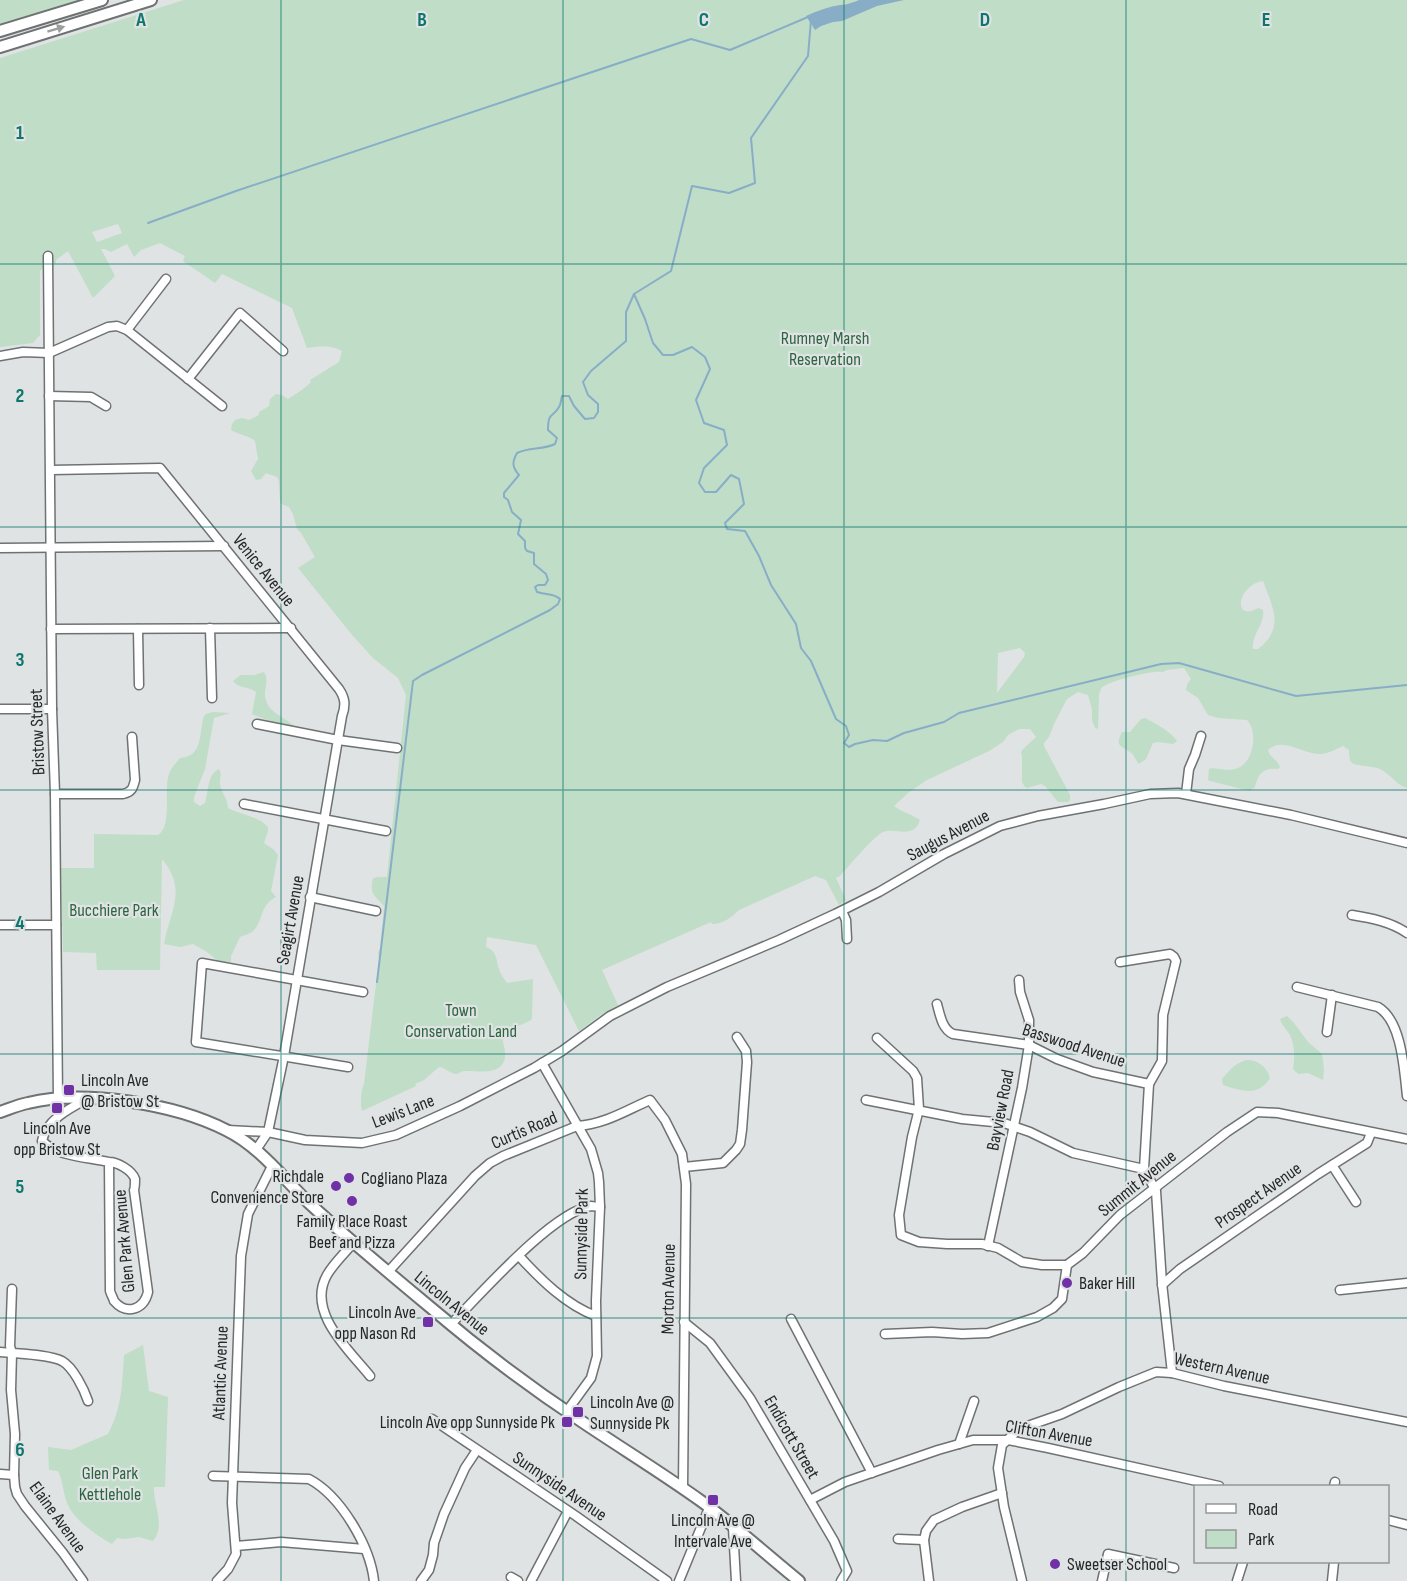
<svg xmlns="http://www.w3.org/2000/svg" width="1407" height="1581" font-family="'Sofia Sans Condensed',sans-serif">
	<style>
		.green { fill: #c0ddc7; fill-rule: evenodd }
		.water { fill: #88adc7 }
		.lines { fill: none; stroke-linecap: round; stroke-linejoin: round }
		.stream { stroke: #88adc7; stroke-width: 2 }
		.minor-casing { stroke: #6e7272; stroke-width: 11 }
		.major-casing { stroke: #6e7272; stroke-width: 14 }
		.minor { stroke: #fff; stroke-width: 8 }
		.major { stroke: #fff; stroke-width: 10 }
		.oneway { fill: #9d9e9e }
		.grid { fill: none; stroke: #0f766e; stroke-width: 1.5; stroke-opacity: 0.55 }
		.poi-dot { fill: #7031a6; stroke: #dfe3e3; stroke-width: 2 }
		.labels { text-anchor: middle; stroke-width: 4.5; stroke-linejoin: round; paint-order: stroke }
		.park-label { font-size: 18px; fill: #2d6540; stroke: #dfe3e3 }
		.street-label { font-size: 18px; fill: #262828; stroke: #dfe3e3 }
		.poi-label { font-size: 18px; fill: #262828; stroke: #dfe3e3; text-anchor: start }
		.grid-label { font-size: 20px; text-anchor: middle; font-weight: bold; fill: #0f766e; stroke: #dfe3e3; stroke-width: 4.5; stroke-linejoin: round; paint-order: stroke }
	</style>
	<rect width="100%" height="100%" fill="#dfe3e3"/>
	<g class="green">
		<polygon points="0,0 92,0 0,29"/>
		<path d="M184,0H1407V788C1396,785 1391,774 1380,769C1374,766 1356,766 1352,763C1349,760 1349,754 1349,750L1343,746C1336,749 1328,754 1320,754C1302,754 1283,736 1268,750C1270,758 1277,759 1280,767L1278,769C1264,767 1258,773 1255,787L1250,791L1210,781L1208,780L1209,769L1212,768C1220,769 1232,772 1240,767C1254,759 1258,732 1247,720L1218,718L1208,715L1198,698L1186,690L1187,684L1191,679L1184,668L1167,670L1163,672C1152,670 1114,680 1104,686C1100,688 1101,690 1099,694L1098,729L1095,728L1092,720V709L1088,695L1078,692L1067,699L1054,724L1049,737L1044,743V746L1070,795V800L1068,802H1058L1045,786L1041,784L1027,788L1025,787L1022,782V756L1021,753L1022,750L1036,737L1030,729H1019L1008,735L1003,742L989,751L927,780L908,793L894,806C901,812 912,814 920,820C913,840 896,827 883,832C874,836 848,867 840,876L836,878L846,900L839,905L826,880L815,876L739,910C732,917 723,924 712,924L711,922L602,970L618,1005L599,1016L579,1031L536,945L487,937L486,947C497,951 496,959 499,969C500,974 504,978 507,983L533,979L532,1018L531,1020L502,1034C502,1042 506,1049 505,1057C502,1077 477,1070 464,1071C461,1071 459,1074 456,1074C451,1074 446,1068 439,1067L424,1080L415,1084L416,1086L362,1111C360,1104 361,1090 364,1084L379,959L378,953L380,948L384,906C375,895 369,895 373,878L379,877H387L406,695L398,678L373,658L353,636L298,568L315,557L301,533L297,529L293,514L289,507L281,504C279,498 280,480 277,477C275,476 268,474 266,473L261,479L256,480L251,471L258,459L255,441C248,435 239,435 231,430L232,424L235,420L242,418L249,420L259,415V412L269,406L270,399L276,394L282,395L288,399C296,394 304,389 311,382L310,380L339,362L342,351C333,345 317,346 307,348L292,308L222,274L215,283L183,261L185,256L160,243L141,250L134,257L127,244L111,252L105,249H101L115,276L93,298L68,251L56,260V264L43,268L40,271V335L33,343L0,347V58ZM118,224L122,233L97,242L92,232ZM1263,581C1273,608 1285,628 1258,649H1253C1251,634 1265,625 1263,610L1258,608C1232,623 1237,585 1263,581ZM1020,648L1025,653L1024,657L997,693L998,653Z"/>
		<path d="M264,672C268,679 266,684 265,692C264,711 281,715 293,725L292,727H284L252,714L256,692C249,686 239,689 233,681L241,675H254Z"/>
		<path d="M213,712L230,713L214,718L205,769L194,797V802L200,806L205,803C209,791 207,774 219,769C223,777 219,776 220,784C221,792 228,799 228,808C241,815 258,816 268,827V831L264,843L273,849L278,855L271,891L276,897C273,899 270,900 268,903C260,911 261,928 250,933C247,935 244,935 240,937L231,956V962L218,961L207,952L193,944L180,947L164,944C170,911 188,890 162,859L160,970H97L96,953L63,952L61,868H94V834L158,835C173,825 163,791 169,774C171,768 176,763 180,758C203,757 199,733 204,716L206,714Z"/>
		<path d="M1145,718C1156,724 1169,730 1177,741L1173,744L1159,742L1153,743L1146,759L1139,764C1136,761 1134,754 1130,752C1120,745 1115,746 1122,732H1130L1141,719Z"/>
		<path d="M1287,1016L1294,1023L1308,1042L1322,1054L1324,1069L1323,1080L1308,1073L1298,1074L1293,1069C1295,1058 1295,1046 1290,1035C1287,1030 1283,1026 1281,1022L1280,1019Z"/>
		<path d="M1247,1060C1258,1060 1267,1067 1270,1078C1259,1097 1241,1091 1223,1085L1222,1079C1230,1070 1235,1063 1247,1060Z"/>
		<path d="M143,1345L149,1391L168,1397L165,1487H154C153,1504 166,1526 153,1541L139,1537L125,1539L117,1538L112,1544C96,1535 74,1520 67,1503C63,1492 63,1481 58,1471L49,1470L48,1447L71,1450L108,1434C122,1408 122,1384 124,1355Z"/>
	</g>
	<path class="water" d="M859,0H904L877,6L842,21L833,22L821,26L815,30L806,16C816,11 828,7 840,5C849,4 851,6 859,0Z"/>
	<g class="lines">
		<g class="stream">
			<polyline points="845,6 863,0"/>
			<polyline points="811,20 808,56 751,138 755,183 729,193 692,186 671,271 634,294 645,319 653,343 663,355 673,355 692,347 705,357 710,369 696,400 704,423 724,430 727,445 704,468 699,483 705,492 716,492 731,475 739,479 744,504 725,523 727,529 745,531 759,556 771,585 796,624 801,648 811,661 836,719 846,726 849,735 844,743 849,747 855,744 873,740 887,741 904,733 944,722 959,713 1161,664 1179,663 1296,696 1407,685"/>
			<polyline points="148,223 236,191 691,39 730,50 808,17"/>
			<path d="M377,982L413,681L422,675L550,610L558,604L560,599C554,593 545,595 537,592L535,587L538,585H545L548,580L546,574L534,564V553L527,551L525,548V541L518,534L521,520L512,512L508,500L504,497V493L519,475C512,467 512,462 517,453C529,447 543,450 555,444L557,438L548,430C548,411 553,418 559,407C561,404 561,400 562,396H569L574,406L585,419L594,418L598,412V404L588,395L583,382L591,371L626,341V312L634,294"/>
		</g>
		<defs>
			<g id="minor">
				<polyline points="48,256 52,709 55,794 58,1099"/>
				<polyline points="127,330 166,279"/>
				<polyline points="0,356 23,352 49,353 108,327 117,326 127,330 222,406"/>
				<polyline points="188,379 240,313 283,351"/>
				<polyline points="49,396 91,397 106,406"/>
				<path d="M51,470L160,468L339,689C345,698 346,705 342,716L284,1056L268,1132L256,1150"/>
				<polyline points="0,548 224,546"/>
				<polyline points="210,628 212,698"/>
				<polyline points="51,629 291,628"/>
				<polyline points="138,629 139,685"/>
				<polyline points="0,709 52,709"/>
				<polyline points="257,724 338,740 397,748"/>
				<path d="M55,794H123C132,792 133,788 135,780L132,737"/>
				<polyline points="1186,794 1189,769 1195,755 1201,736"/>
				<polyline points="244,804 386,831"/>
				<polyline points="310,897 376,911"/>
				<polyline points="842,911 846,920 847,939"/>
				<path d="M1352,915C1371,918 1391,922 1407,933"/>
				<polyline points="0,925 56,925"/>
				<polyline points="1120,962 1170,954 1174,957 1176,961 1163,1015 1162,1061 1149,1084 1144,1169 1156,1191 1162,1283 1172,1373"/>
				<path d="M1297,987L1378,1007C1402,1021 1404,1070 1407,1096"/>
				<path d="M937,1004C940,1015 942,1029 953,1034L1029,1045L1057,1059L1093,1072L1149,1084"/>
				<polyline points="1327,1032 1332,995"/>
				<polyline points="877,1038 913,1071 917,1078 919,1109 912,1137 899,1215 901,1235 919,1242 947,1244 982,1244 998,1248 1022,1262 1042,1265 1067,1265"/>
				<polyline points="542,1063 591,1149 598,1173 599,1182 600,1207 596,1301 597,1356 591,1378 567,1411"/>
				<polyline points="348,1067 196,1042 202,963 363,992"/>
				<path d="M87,1099C70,1108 46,1120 42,1141C58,1157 87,1157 109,1162L110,1291C110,1292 114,1300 114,1301C127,1316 144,1309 148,1292L134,1190C135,1189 135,1180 135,1179C132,1170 117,1162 109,1162"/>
				<polyline points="866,1100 962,1119 1004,1123 1030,1132 1073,1153 1144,1169"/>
				<polyline points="228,1130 268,1132 305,1140 362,1143 396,1135 460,1106 534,1068 562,1051 610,1016 667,987 779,940 835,914 879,892 944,854 1000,826 1038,816 1104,804 1150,794 1178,793 1291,815 1407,843"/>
				<polyline points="1332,1165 1356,1202"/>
				<polyline points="684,1167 723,1163 736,1150 740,1144 742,1130 747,1062 746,1051 737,1037"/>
				<path d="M354,1242C345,1253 334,1263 327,1275C306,1312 349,1350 370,1376"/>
				<polyline points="988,1246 1022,1088 1029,1045 1029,1020 1020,992 1019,980"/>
				<path d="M519,1256C540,1279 566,1305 596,1316"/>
				<path d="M388,1272L475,1176L490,1163L503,1156L577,1126C605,1124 625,1111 650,1100L665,1120L682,1154L686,1184L683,1488"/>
				<polyline points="1162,1285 1180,1269 1318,1174 1367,1143 1371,1133"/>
				<polyline points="12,1289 10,1346 12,1353 11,1390 15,1434 14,1475 15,1487 17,1494 25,1506 63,1553 83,1581"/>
				<polyline points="1340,1290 1407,1283"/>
				<polyline points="791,1319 872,1473"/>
				<polyline points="684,1322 710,1343 750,1398 834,1541 847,1571 841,1581"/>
				<path d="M451,1324C480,1295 552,1212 591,1206C593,1206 599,1207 600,1207"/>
				<polyline points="885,1334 932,1332 962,1334 988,1333 1037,1317 1053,1308 1062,1299 1067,1265 1083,1253 1120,1215 1227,1132 1257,1112 1278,1113 1407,1139"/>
				<path d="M0,1352C17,1354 48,1354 62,1361C73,1367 84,1389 88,1401"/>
				<polyline points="432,1419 576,1516 667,1581"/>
				<polyline points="959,1444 974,1401"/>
				<polyline points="0,1474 14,1475"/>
				<path d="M213,1476L309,1479C341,1496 370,1546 374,1581"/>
				<polyline points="1334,1486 1335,1482"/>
				<polyline points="810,1500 845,1482 938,1450 973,1440 1008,1440 1048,1448 1219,1486"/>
				<polyline points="1388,1520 1407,1525"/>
				<polyline points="733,1528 736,1581"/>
				<polyline points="898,1539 924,1540"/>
				<polyline points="236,1546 281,1542 364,1549"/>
				<polyline points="511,1577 518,1581"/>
				<polyline points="217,1581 228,1569 236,1554 232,1503 241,1256 248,1214 272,1166"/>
				<polyline points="421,1581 429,1570 433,1555 434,1543 444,1514 465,1468 477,1450"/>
				<polyline points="531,1581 568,1511"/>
				<polyline points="679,1581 709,1508"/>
				<polyline points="929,1581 924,1540 926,1531 934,1520 962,1507 1002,1493"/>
				<polyline points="1022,1581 1004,1507 998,1468 1002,1445 1019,1429 1062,1414 1119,1387 1156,1372 1172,1373 1224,1386 1407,1422"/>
				<polyline points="1102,1581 1108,1554 1174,1568"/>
				<polyline points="1237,1581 1243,1562"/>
				<polyline points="1332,1581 1334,1562"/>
			</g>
			<g id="major">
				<polyline points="0,31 102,0"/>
				<polyline points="0,47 151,0"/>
				<path d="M0,1112C9,1109 18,1105 28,1103C84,1089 175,1104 226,1130C259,1146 283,1178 309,1203C348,1239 389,1273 430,1307C478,1348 528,1386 581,1421C621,1448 662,1473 701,1501C735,1526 766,1554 799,1581"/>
			</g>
		</defs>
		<use href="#minor" class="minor-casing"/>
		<use href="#major" class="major-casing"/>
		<use href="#minor" class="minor"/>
		<use href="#major" class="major"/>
	</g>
	<defs><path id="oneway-solid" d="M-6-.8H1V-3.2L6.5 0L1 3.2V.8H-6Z" transform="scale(1.5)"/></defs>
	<use class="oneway" href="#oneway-solid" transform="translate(56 29) rotate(-17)"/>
	<path class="grid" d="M281,0V1581M563,0V1581M844,0V1581M1126,0V1581M0,264H1407M0,527H1407M0,790H1407M0,1054H1407M0,1318H1407"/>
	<g class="poi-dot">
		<rect x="63" y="1084" width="12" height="12" rx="3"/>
		<rect x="51" y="1102" width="12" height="12" rx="3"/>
		<circle cx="349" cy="1178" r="6"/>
		<circle cx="336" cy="1186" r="6"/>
		<circle cx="352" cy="1201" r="6"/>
		<circle cx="1067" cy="1283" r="6"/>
		<rect x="422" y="1316" width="12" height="12" rx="3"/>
		<rect x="572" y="1406" width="12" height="12" rx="3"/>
		<rect x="561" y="1416" width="12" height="12" rx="3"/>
		<rect x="707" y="1494" width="12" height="12" rx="3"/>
		<circle cx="1055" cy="1564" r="6"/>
	</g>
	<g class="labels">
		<g class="park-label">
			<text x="825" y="344">Rumney Marsh<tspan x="825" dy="21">Reservation</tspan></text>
			<text x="114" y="916">Bucchiere Park</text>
			<text x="461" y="1016">Town<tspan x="461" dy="21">Conservation Land</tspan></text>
			<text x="110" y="1479">Glen Park<tspan x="110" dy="21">Kettlehole</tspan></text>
		</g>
		<g class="street-label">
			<text transform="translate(264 570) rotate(51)" y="6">Venice Avenue</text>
			<text transform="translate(37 732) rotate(-92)" y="6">Bristow Street</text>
			<text transform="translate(948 835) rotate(-28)" y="6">Saugus Avenue</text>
			<text transform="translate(290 920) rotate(-80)" y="6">Seagirt Avenue</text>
			<text transform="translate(1074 1045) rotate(18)" y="6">Basswood Avenue</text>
			<text transform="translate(1000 1110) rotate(-79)" y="6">Bayview Road</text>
			<text transform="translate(403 1111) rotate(-21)" y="6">Lewis Lane</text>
			<text transform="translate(524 1130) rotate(-23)" y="6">Curtis Road</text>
			<text transform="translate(1137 1183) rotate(-39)" y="6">Summit Avenue</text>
			<text transform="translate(1258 1195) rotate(-35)" y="6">Prospect Avenue</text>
			<text transform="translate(581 1234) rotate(-89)" y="6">Sunnyside Park</text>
			<text transform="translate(124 1241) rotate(-95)" y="6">Glen Park Avenue</text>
			<text transform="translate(668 1289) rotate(-89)" y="6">Morton Avenue</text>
			<text transform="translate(452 1303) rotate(39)" y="6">Lincoln Avenue</text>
			<text transform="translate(1222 1368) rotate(12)" y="6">Western Avenue</text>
			<text transform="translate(220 1373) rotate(-88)" y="6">Atlantic Avenue</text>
			<text transform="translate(1049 1433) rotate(10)" y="6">Clifton Avenue</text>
			<text transform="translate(792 1437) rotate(60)" y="6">Endicott Street</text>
			<text transform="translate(560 1486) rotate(34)" y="6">Sunnyside Avenue</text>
			<text transform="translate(58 1517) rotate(54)" y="6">Elaine Avenue</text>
		</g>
		<g class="poi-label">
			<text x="81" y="1086">Lincoln Ave<tspan x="81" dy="21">@ Bristow St</tspan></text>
			<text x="57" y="1134" text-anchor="middle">Lincoln Ave<tspan x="57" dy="21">opp Bristow St</tspan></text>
			<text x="324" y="1182" text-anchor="end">Richdale<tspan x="324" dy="21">Convenience Store</tspan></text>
			<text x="361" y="1184">Cogliano Plaza</text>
			<text x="352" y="1227" text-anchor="middle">Family Place Roast<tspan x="352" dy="21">Beef and Pizza</tspan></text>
			<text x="1079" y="1289">Baker Hill</text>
			<text x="416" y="1318" text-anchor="end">Lincoln Ave<tspan x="416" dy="21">opp Nason Rd</tspan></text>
			<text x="590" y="1408">Lincoln Ave @<tspan x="590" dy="21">Sunnyside Pk</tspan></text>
			<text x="555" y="1428" text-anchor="end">Lincoln Ave opp Sunnyside Pk</text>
			<text x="713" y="1526" text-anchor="middle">Lincoln Ave @<tspan x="713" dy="21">Intervale Ave</tspan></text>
			<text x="1067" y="1570">Sweetser School</text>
		</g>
	</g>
	<g class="grid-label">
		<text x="141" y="26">A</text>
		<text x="422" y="26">B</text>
		<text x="704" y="26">C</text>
		<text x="985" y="26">D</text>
		<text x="1266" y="26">E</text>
		<text x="20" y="139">1</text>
		<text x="20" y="402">2</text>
		<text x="20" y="666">3</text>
		<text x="20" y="929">4</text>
		<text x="20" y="1193">5</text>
		<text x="20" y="1456">6</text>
	</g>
	<rect x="1194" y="1485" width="195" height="78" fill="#dfe3e3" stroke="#959898" stroke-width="1.5"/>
	<rect x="1206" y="1504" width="30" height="9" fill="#ffffff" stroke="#959898" stroke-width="1.5"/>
	<text x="1248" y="1515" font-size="18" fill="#262828">Road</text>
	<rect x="1206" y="1530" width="30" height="18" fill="#c0ddc7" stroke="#959898" stroke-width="1.5"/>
	<text x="1248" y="1545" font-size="18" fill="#262828">Park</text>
</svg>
